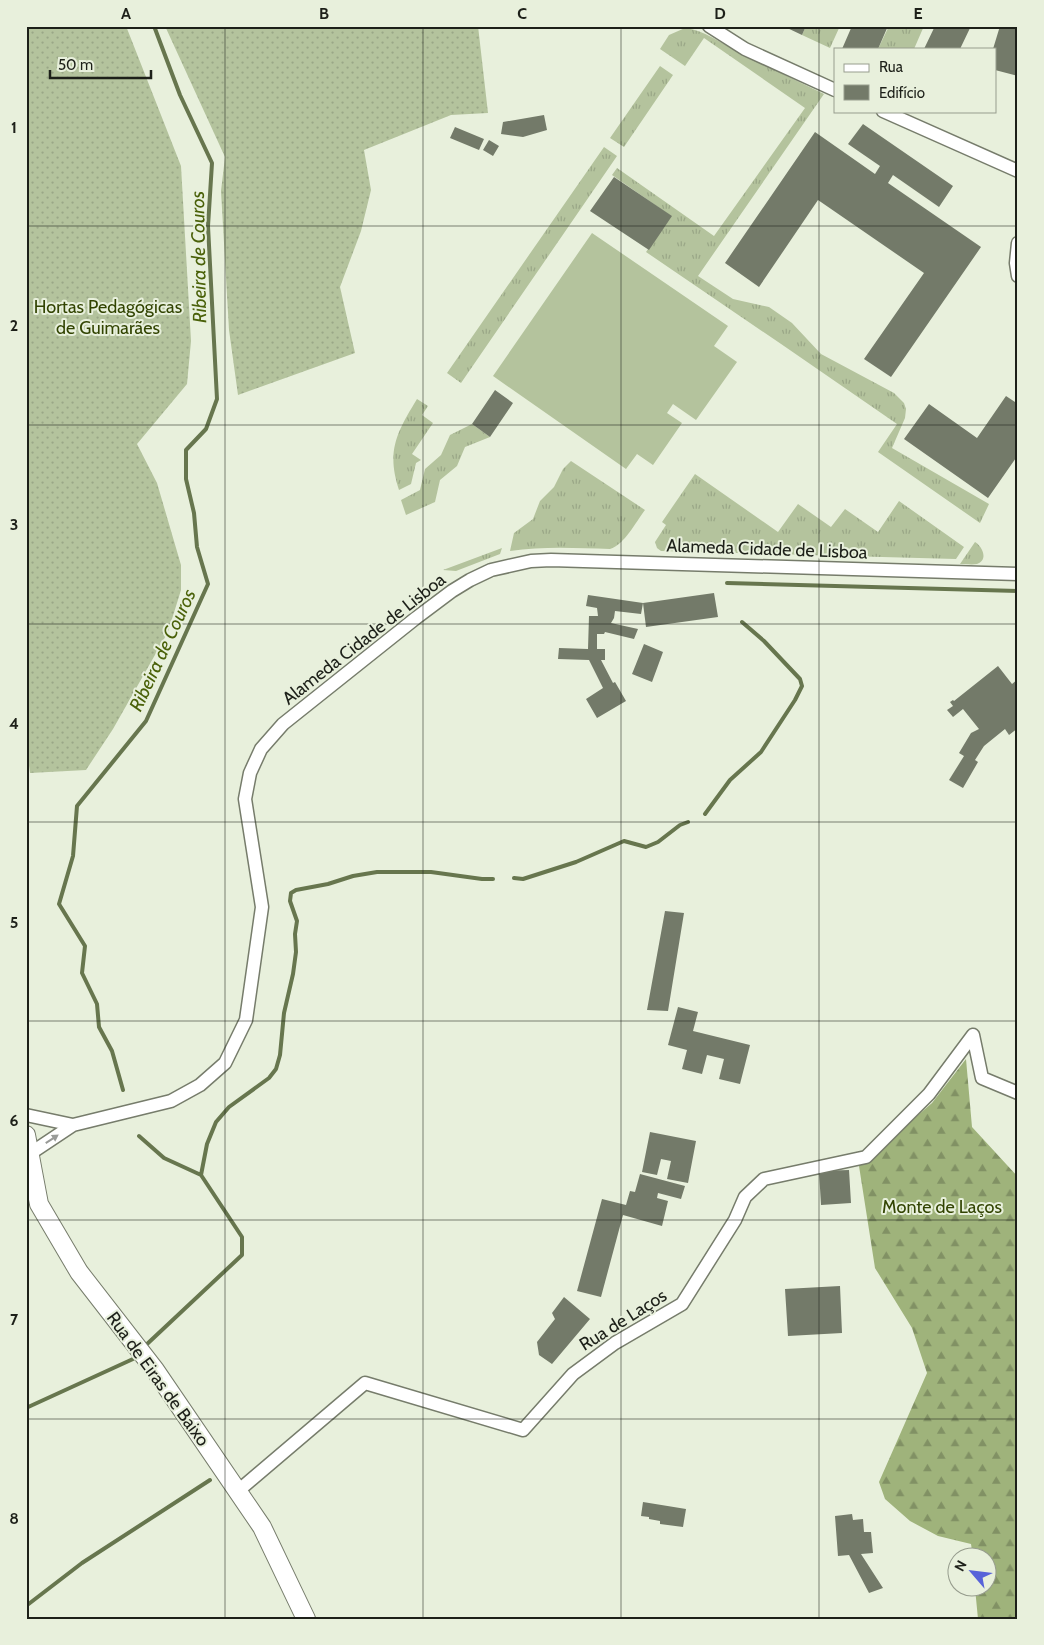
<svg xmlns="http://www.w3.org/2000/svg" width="1044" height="1645" viewBox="0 0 1044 1645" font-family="Cabin,sans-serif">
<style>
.grass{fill:url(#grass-tufts)}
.forest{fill:url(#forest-firs)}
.garden{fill:url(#garden-dots)}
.pitch{fill:#b4c39d}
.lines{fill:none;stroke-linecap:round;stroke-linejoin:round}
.stream{stroke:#67764e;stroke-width:4}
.building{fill:#737a69}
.street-casing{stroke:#767c6b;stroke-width:15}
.secondary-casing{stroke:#767c6b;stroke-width:20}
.street{stroke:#fff;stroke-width:12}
.secondary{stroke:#fff;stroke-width:18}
.oneway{fill:#999b98}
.grid{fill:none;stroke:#1d2019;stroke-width:1;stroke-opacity:0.55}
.labels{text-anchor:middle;stroke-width:4;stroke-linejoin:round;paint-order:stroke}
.park-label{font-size:18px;fill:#324402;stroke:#e8f0dc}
.street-label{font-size:18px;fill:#1d2019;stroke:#e8f0dc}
.water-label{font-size:19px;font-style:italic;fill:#4a6109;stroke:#e8f0dc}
.neatline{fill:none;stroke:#1d2019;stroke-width:2}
.grid-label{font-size:16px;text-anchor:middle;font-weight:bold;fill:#1d2019}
</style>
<defs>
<pattern id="grass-tufts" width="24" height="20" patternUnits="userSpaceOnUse" patternTransform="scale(1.25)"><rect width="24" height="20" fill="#b4c39d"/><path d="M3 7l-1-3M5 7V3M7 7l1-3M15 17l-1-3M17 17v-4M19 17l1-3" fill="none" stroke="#9aa787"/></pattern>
<pattern id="forest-firs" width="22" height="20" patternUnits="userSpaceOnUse" patternTransform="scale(1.25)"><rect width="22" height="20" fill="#9fb37b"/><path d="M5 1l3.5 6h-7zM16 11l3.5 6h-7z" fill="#819164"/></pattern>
<pattern id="garden-dots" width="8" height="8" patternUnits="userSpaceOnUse" patternTransform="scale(1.25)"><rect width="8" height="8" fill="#b4c39d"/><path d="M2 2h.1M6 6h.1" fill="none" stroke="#9aa787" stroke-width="1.8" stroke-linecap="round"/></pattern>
</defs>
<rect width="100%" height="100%" fill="#e8f0dc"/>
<path class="grass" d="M806,26h34l-10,22 -28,-13z
M889,26h35l-10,23h-36z
M685,28c19,2 35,15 52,23 29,15 58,29 87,43l-126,182 35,23 36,8 23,16 29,31 73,39 10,10 2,6 -1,9 -13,30 97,56 -9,19 -102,-71 19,-28 -113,-78 -138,-94 25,-36 -59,-41 5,-7 97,68 91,-128 -101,-70 -19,28 -25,-17 9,-14z
M660,66l13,9 -49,72 -14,-9z
M604,147l13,9 -156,227 -14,-10z
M417,399l11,7 -6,9 11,8 -21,31 9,6 -5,3 -5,21 -12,6c-13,-39 -2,-58 18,-91z
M472,424l18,13 -25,10 -8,19 -17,14 -5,22 -29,13 -5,-15 19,-10 5,-21 16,-14 9,-20z
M571,461l74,49c-10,13 -20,34 -35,39 -33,-1 -67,-3 -100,2l4,-18 19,-14 7,-18 14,-14 9,-18z
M695,474l83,58 20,-28 33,23 14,-18 33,23 21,-31 65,46 -8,12 -295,-8 -4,-3 -2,-6 11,-17 -4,-3z
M975,542c7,4 14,18 2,22 -5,1 -12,0 -17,0z
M502,548l-2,6 -44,17 -13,-1z"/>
<path class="forest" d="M966,1059l6,68 46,50v442h-40l-3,-31h11v-30l-13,-1 -2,-13 -33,-8 -28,-15 -25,-22 -6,-17 48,-109 -15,-45 -37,-60 -16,-102 73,-63z"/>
<path class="garden" d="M26,26h100l55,140 10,175 -4,43 -50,60 20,39 24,82v25l-13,42 -55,97 -27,41 -56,3 -4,-30z
M165,26h313l10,87 -37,2 -87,35 7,40 -10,41 -21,56 15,66 -117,42 -9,-65 -8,-139 4,-34z"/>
<path class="pitch" d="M592,233l136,93 -14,20 23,16 -41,58 -23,-16 -6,9 15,10 -29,42 -16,-11 -11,15 -133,-93z"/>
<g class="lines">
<path class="stream" d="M727,583l291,8
M705,814l25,-34 31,-28 34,-52 7,-14 -2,-7 -36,-38 -22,-19
M514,878l9,1 53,-17 48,-21 22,6 12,-5 22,-17 8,-3
M123,1090l-11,-39 -13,-24 -2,-23 -15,-31 3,-27 -26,-42 14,-48 4,-50 69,-85 62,-137 -11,-37 -3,-34 -8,-34v-29l20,-21 11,-30 -9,-173 4,-63 -32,-68 -26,-69
M139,1136l25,22 37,17 41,62v18l-96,90
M201,1175l6,-31 9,-22 13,-15 40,-29 7,-9 4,-14 4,-42 9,-39 3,-22 -1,-18 2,-13 -7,-20 1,-8 5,-3 32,-6 25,-8 24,-4h54l51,7h11
M26,1408l107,-49
M26,1606l56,-43 128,-83"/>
</g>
<path class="building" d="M783,26h23l-4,9z
M852,26h36l-10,23h-36z
M935,26h36l-11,23h-36z
M1000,26h18v50l-23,-6v-21h-2z
M544,115l3,15 -24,7 -22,-3 2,-12z
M863,124l90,62 -14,21 -46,-32 -5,8 93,64 -90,130 -27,-18 60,-86 -106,-73 -59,87 -34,-24 90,-131 60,42 5,-8 -32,-22z
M455,127l29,12 -5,11 -29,-12z
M489,140l10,6 -6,10 -10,-6z
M614,177l58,39 -23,34 -59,-39z
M495,390l18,13 -23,34 -18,-13z
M1006,396l12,8v51l-30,43 -84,-59 25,-35 48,34z
M714,593l4,24 -72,10 -3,-24 -2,11 -26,-3 -1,7 -3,5 27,6 -4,10 -29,-7 -1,2h-7v15h8v11h-4l12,23 2,-1 11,19 -29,17 -11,-19 17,-11 -14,-28 -31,-1 1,-11 29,1 1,-33h9l-1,-8 -11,-2 2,-11 55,8z
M644,644l19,8 -11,30 -20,-8z
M998,666l14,18 6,-5v49l-9,7 -4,-6 -21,17 -9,14 3,2 -15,26 -14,-8 15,-24 -5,-3 12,-20 8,-4 -16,-20 -10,8 -6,-7 6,-4 -3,-4 3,-2 1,1z
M665,911l19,2 -16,98 -21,-1z
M678,1007l20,5 -5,19 57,14 -10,39 -21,-5 5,-20 -17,-4 -5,19 -20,-5 5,-19 -19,-5z
M650,1132l46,9 -8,42 -21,-4 4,-18 -10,-2 -4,16 -15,-3z
M849,1170l2,33 -30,2 -2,-34z
M640,1174l45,12 -4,13 -23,-6 -1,5 11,3 -6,25 -39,-11 -22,82 -24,-6 25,-92 24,6 4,-14 5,1z
M840,1286l2,47 -54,3 -3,-47z
M564,1297l26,22 -38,45 -13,-9 -2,-13 18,-23 -3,-6z
M643,1502l43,7 -3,18 -23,-3v-3l-11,-2v-2l-8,-1z
M852,1514l1,6 10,-1 1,13h7l2,21 -12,1 22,34 -14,5 -20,-38 -11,1 -3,-40z"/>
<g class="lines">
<g class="street-casing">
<path id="street" d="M709,26l36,23 90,41
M883,111l135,60
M1018,243l-2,20 2,13
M973,1035l9,43 36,15
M26,1115l47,10
M31,1153l42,-28 98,-24 29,-16 25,-22 21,-43 16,-113 -17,-108 5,-26 11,-24 22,-25 133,-106 36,-27 18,-11 21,-10 40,-9 20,-1 467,14
M238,1491l127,-108 158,47 50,-56 42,-31 67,-39 53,-84 10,-23 19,-18 102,-22 63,-63 44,-59"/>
</g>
<g class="secondary-casing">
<path id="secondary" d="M26,1135l13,69 40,68 76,98 107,157 44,92"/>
</g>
<use href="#street" class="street"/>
<use href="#secondary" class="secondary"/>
</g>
<defs><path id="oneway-solid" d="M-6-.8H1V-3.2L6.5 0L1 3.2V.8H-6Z" transform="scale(1.25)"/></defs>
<use class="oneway" href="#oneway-solid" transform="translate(52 1139) rotate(-33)"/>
<path class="grid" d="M225,26v1593M423,26v1593M621,26v1593M819,26v1593M26,226h992M26,425h992M26,624h992M26,822h992M26,1021h992M26,1220h992M26,1419h992"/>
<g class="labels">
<g class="park-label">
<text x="108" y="313">Hortas Pedagógicas<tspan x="108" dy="21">de Guimarães</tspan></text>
<text x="942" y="1213">Monte de Laços</text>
</g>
<g class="street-label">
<text transform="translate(767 549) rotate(2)" y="6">Alameda Cidade de Lisboa</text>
<text transform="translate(364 639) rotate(-38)" y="6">Alameda Cidade de Lisboa</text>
<text transform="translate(623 1320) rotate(-32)" y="6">Rua de Laços</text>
<text transform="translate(158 1379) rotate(54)" y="6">Rua de Eiras de Baixo</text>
</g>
<g class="water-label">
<text transform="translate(198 257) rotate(-91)" y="7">Ribeira de Couros</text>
<text transform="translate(162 650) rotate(-65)" y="7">Ribeira de Couros</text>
</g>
</g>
<rect width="1044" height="1645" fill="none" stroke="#e8f0dc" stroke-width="55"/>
<rect x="834" y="48" width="162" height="65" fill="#e8f0dc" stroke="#979d8e"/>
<rect x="844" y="64" width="25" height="8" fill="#ffffff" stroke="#979d8e"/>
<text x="879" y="72" font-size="15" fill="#1d2019">Rua</text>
<rect x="844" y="85" width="25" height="15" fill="#737a69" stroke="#979d8e"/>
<text x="879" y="98" font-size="15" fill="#1d2019">Edifício</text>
<g transform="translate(972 1572) rotate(298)"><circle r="24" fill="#e8f0dc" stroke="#979d8e"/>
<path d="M0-4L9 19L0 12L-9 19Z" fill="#5763d9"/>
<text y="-8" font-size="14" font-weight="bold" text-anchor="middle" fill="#1d2019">N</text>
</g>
<path d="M50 70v8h101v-8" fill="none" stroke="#1d2019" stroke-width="2.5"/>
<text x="58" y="70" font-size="15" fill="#1d2019" stroke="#e8f0dc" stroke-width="4" paint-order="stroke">50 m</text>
<rect x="28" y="28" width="988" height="1590" class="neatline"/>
<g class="grid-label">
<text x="126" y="19">A</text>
<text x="324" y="19">B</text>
<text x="522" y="19">C</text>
<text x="720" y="19">D</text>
<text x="918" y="19">E</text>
<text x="14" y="133">1</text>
<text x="14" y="331">2</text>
<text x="14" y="530">3</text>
<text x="14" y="729">4</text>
<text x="14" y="928">5</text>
<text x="14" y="1126">6</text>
<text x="14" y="1325">7</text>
<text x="14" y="1524">8</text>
</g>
</svg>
